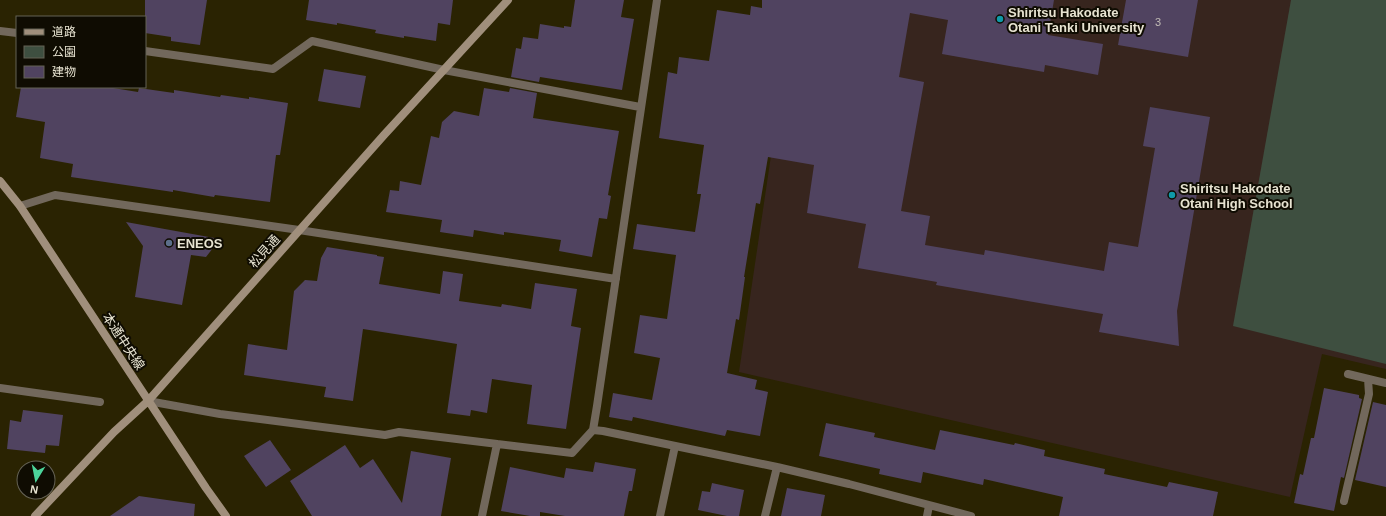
<svg xmlns="http://www.w3.org/2000/svg" width="1386" height="516" viewBox="0 0 1386 516" font-family="Helvetica,'Noto Sans JP',sans-serif">
<style>
.education{fill:#37251e}
.green{fill:#3e4f40}
.building{fill:#504360}
.lines{fill:none;stroke-linecap:round;stroke-linejoin:round}
.street{stroke:#72685c;stroke-width:8}
.secondary{stroke:#a08f7c;stroke-width:8}
.culture-dot{fill:#0f9aa8;stroke:#0f0c02;stroke-width:1.5}
.service-dot{fill:#5c6f8a;stroke:#0f0c02;stroke-width:1.5}
.labels{text-anchor:middle;stroke-width:4;stroke-linejoin:round;paint-order:stroke}
.number-label{font-size:11px;fill:#c1bbb5}
.poi-label{font-size:13px;font-weight:bold;fill:#e7e3d1;stroke:#0f0c02;text-anchor:start}
.street-label{font-size:13px;fill:#e7e3d1;stroke:#0f0c02}
</style>
<rect width="100%" height="100%" fill="#2a2302"/>
<path class="education" d="M794,0h592v369l-64,-15 -32,143 -551,-125z"/>
<path class="green" d="M1291,0h95v364l-153,-38z"/>
<path class="building" d="M145,0h62l-7,45 -29,-4v-4l-26,-4z
M309,0h144l-3,25 -12,-2 -2,18 -32,-5v2l-29,-5 1,-3 -39,-7v2l-31,-5z
M575,0h49l-3,17 13,2 -12,71 -82,-13 -1,5 -28,-5 5,-29 5,1 2,-12 15,2 2,-15 24,4v-2l7,1z
M762,0h292l-6,35 55,9 -5,31 -53,-10 -1,7 -102,-18 6,-34 -38,-7 -11,64 25,5 -23,129 29,5 -5,29 59,10 1,-5 119,21 5,-29 29,5 17,-99 -12,-2 7,-39 60,10 -33,194 2,35 -80,-14 4,-18 -167,-29 1,-3 -79,-14 8,-44 -59,-11 7,-48 -46,-8 -8,47 -4,-1 -12,74h1l-6,43 -3,-1 -9,54 30,7 -2,9 13,3 -8,44 -33,-6 -2,6 -92,-19 -1,4 -23,-4 4,-24 39,7 8,-42 -26,-5 6,-38 27,4 9,-64 -43,-6 4,-25 58,8 6,-38h-4l7,-49 -45,-7 9,-66 9,2 2,-17 30,4 8,-51 33,5 1,-9 11,2z
M1126,0h72l-10,57 -70,-12z
M324,69l42,7 -6,32 -42,-7z
M21,87h86l31,5 1,-4 35,5v-3l46,7 1,-2 28,4v-2l39,6 -8,52h-4l-6,47 -55,-7 -1,2 -41,-7v2l-102,-15 2,-13 -33,-6 5,-36 -29,-5z
M484,88l25,4 1,-4 27,5 -4,25 86,13 -11,64 3,1 -4,23 -8,-1 -7,39 -33,-6 2,-11 -57,-8v3l-30,-5 -1,7 -33,-5 2,-12 -56,-8 4,-22 9,1 1,-10 21,4 10,-49 8,2 3,-16 12,-11 25,5z
M126,222l94,17 -14,18 -15,-2 -9,50 -47,-8 8,-51z
M327,247l50,8v1l7,1 -5,27 61,10 3,-23 20,3 -4,27 42,6 1,-3 29,5 4,-26 42,6 -6,37 10,2 -15,101 -39,-5 5,-39 -40,-6 -5,34 -16,-3 -1,6 -23,-3 10,-69 -24,-4 -70,-11 -10,72 -29,-4 2,-10 -82,-12 4,-31 39,6 7,-59 11,-11 12,1 4,-23z
M1324,388l35,7v3l3,1 -18,79 -3,-1 -7,34 -40,-8 6,-29 3,1 8,-37h3z
M1373,402l13,3v82l-31,-7z
M23,410l40,5 -4,31 -13,-1 -1,8 -38,-4 3,-29 11,2z
M826,423l49,10 -1,4 61,13 5,-20 74,15 1,-2 30,7 -1,6 61,13 -1,5 63,13 2,-5 49,10 -5,24h-154l4,-19 -79,-18 -1,6 -60,-13 -2,11 -42,-9 1,-5 -61,-13z
M270,440l21,30 -25,17 -22,-31z
M345,445l15,23 13,-9 29,44 9,-52 40,7 -10,58h-129l-22,-35z
M595,462l41,7 -4,22h-3l-5,25h-59l-25,-4v4h-10l-29,-5 9,-44 54,11 2,-10 27,4z
M712,483l32,7 -5,26h-12l-29,-6 4,-19 8,1z
M787,488l38,7 -4,21h-40z
M139,496l56,8 -1,12h-84z"/>
<g class="lines">
<path class="street" d="M0,31l17,2
M145,51l128,18 39,-28 132,29 196,37
M20,206l35,-11 244,35 317,49
M1348,374l38,9
M0,388l100,14
M148,401l72,13 165,21 14,-3 173,21 21,-23 4,-24 60,-406
M593,430l10,1 174,36 72,17 122,32
M1344,501l25,-107 -1,-15
M482,516l15,-72
M660,516l15,-70
M765,516l12,-49
M927,516l2,-10"/>
<path class="secondary" d="M0,181l20,25 186,282 20,28
M35,516l79,-84 34,-31 236,-266 124,-135"/>
</g>
<g class="culture-dot">
<circle cx="1000" cy="19" r="4"/>
<circle cx="1172" cy="195" r="4"/>
</g>
<circle class="service-dot" cx="169" cy="243" r="4"/>
<g class="labels">
<g class="number-label">
<text x="1158" y="26">3</text>
</g>
<g class="poi-label">
<text x="1008" y="17">Shiritsu Hakodate<tspan x="1008" dy="15">Otani Tanki University</tspan></text>
<text x="1180" y="193">Shiritsu Hakodate<tspan x="1180" dy="15">Otani High School</tspan></text>
<text x="177" y="248">ENEOS</text>
</g>
<g class="street-label">
<text transform="translate(264 251) rotate(-48)" y="5">松見通</text>
<text transform="translate(124 341) rotate(57)" y="5">本通中央線</text>
</g>
</g>
<rect x="16" y="16" width="130" height="72" fill="#0f0c02" stroke="#656255"/>
<rect x="24" y="29" width="20" height="6" fill="#a08f7c" stroke="#656255"/>
<text x="52" y="36" font-size="12" fill="#e7e3d1">道路</text>
<rect x="24" y="46" width="20" height="12" fill="#3e4f40" stroke="#656255"/>
<text x="52" y="56" font-size="12" fill="#e7e3d1">公園</text>
<rect x="24" y="66" width="20" height="12" fill="#504360" stroke="#656255"/>
<text x="52" y="76" font-size="12" fill="#e7e3d1">建物</text>
<g transform="translate(36 480) rotate(190)"><circle r="19" fill="#0f0c02" stroke="#656255"/>
<path d="M0-3L7 15L0 10L-7 15Z" fill="#4cd49b"/>
<text y="-6" font-size="11" font-weight="bold" text-anchor="middle" fill="#e7e3d1">N</text>
</g>
</svg>
